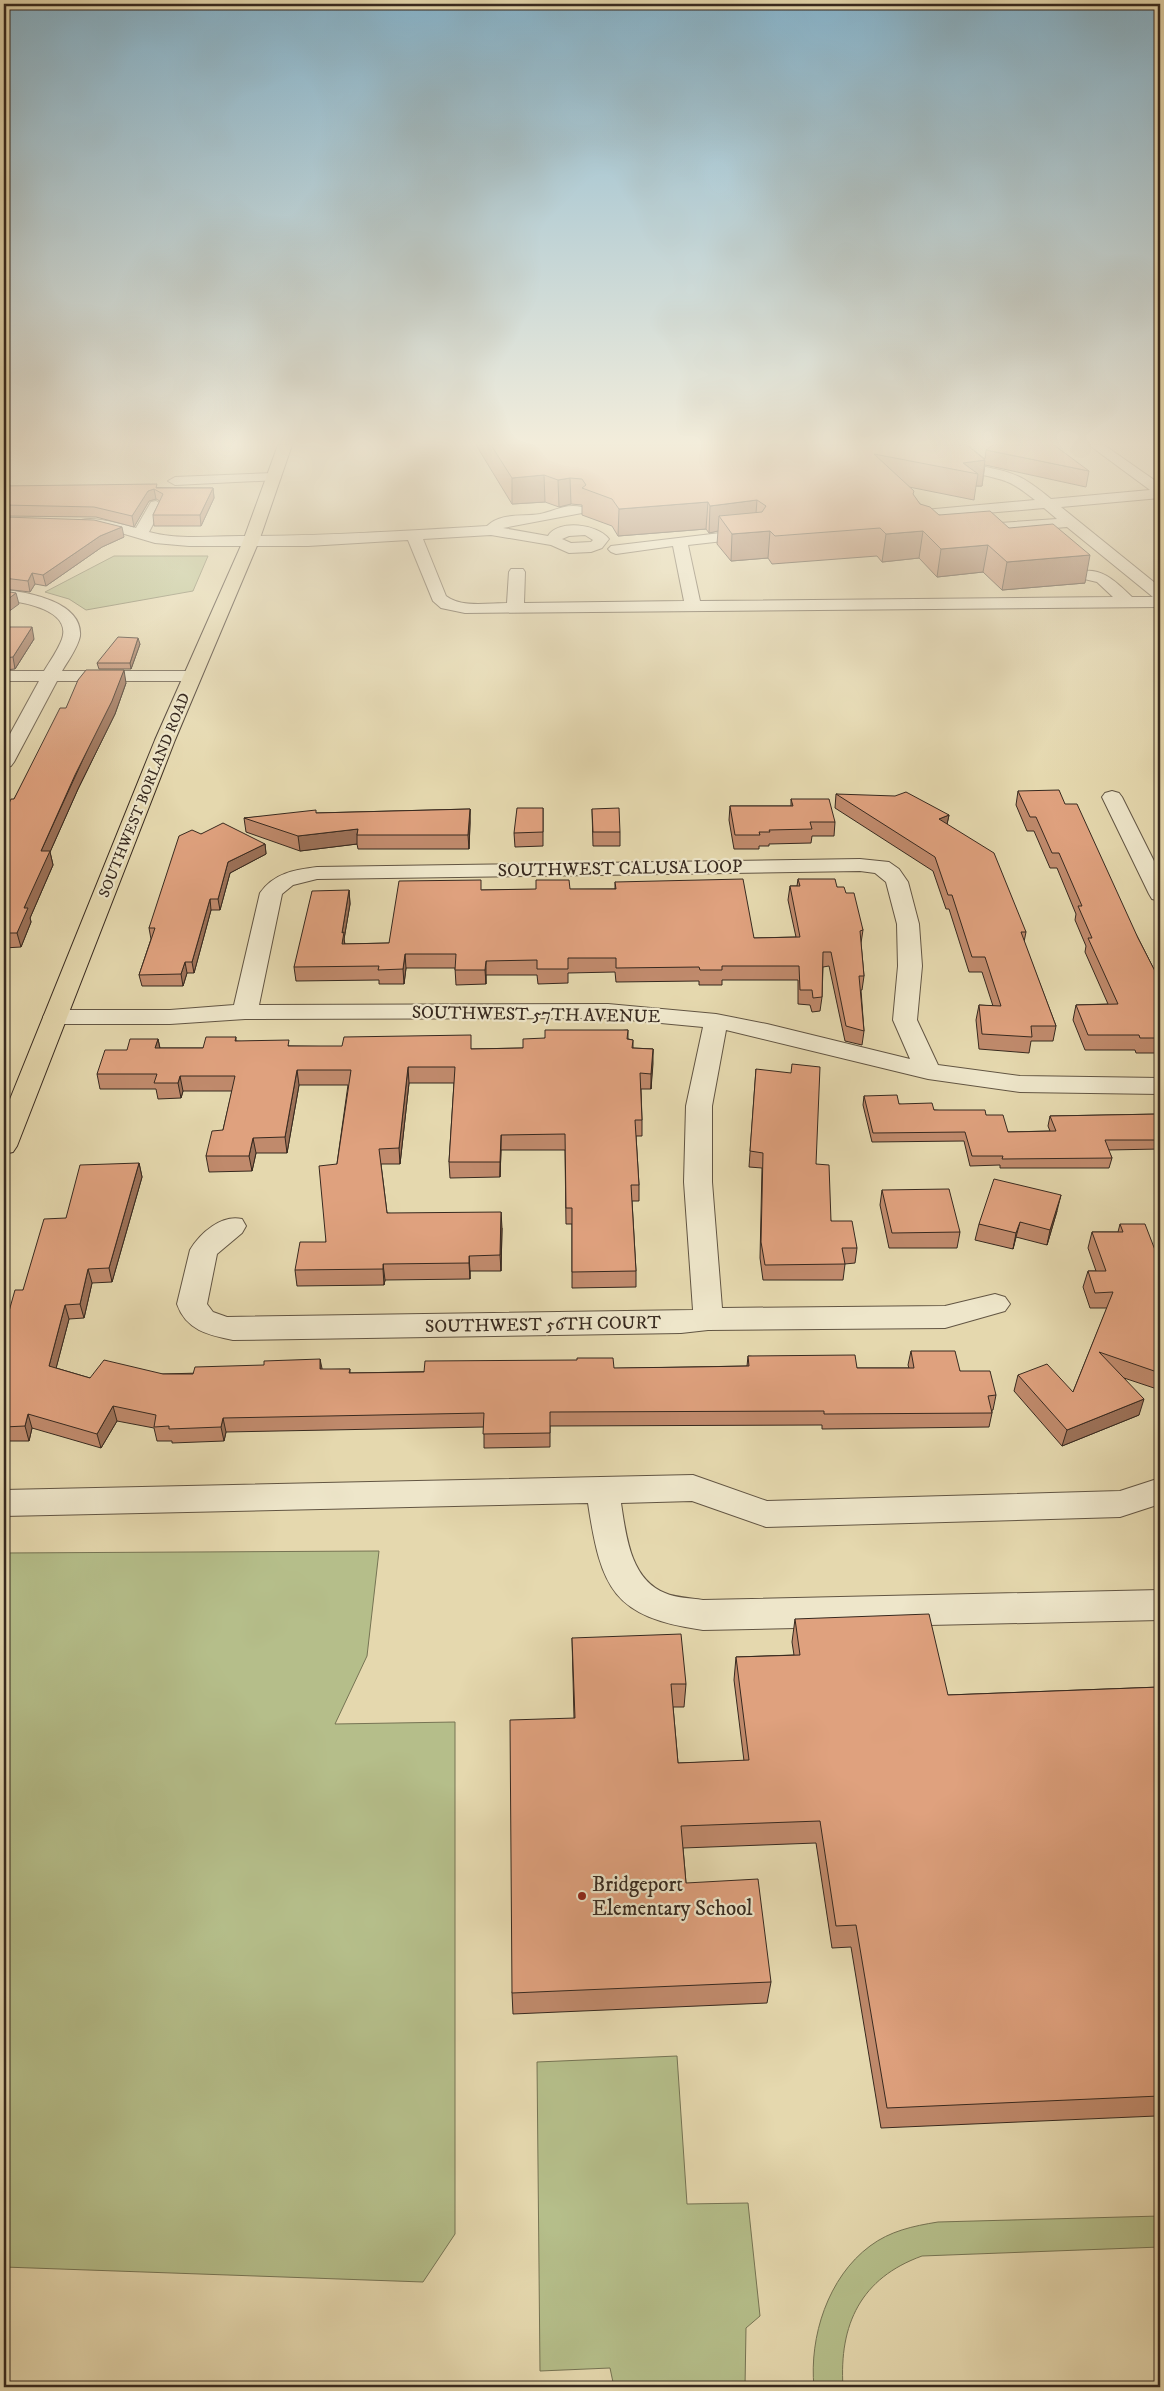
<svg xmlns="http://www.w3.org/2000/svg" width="1164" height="2391" viewBox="0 0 1164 2391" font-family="'IM FELL DW Pica',serif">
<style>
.green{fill:#b5be8a;stroke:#767454}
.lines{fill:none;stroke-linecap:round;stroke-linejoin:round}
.minor-casing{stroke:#625543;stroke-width:2}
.major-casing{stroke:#37291f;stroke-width:2}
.minor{fill:#eee6ca;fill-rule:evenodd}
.major{fill:#e5d8ae;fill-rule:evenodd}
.wall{fill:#c08a6c;stroke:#37291f}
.shaded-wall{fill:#9c7158;stroke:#37291f}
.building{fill:#dfa17e;stroke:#37291f}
.poi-dot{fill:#8f2418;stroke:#eee6ca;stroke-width:2}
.labels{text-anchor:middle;stroke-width:4.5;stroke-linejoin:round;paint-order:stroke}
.far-street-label{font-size:15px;fill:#37291f;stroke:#eee6ca}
.street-label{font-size:18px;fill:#37291f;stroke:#eee6ca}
.near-poi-label{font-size:21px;fill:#37291f;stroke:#eee6ca;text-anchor:start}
</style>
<rect width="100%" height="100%" fill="#e5d8ae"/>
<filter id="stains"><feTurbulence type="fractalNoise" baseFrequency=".004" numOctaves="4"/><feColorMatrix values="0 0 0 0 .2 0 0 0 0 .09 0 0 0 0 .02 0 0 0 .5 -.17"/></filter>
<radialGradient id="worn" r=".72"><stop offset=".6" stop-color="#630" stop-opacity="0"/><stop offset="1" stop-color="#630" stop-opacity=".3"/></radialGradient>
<path class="green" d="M114,556h94l-15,35 -107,19 -17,-11 -24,-7z
M379,1551l-12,105 -32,68 120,-2v512l-32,48 -419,-15v-714z
M677,2056l10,148 61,-1 12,113 -14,12 -1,59h-131l-4,-19 -70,3 -3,-309z
M1160,2216v31l-238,9c-61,22 -83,68 -79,131h-29c-5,-50 14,-110 56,-141 20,-15 43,-20 68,-24z"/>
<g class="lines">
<g class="minor-casing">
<path id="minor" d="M1089,445h15l56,39v14l-99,9 99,80v20l-695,6 -24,-5 -8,-7 -25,-61 -100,6h-119l-34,-3 -44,-13 -31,-4 -3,-3c8,-10 47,2 59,5l15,-26 5,-1 7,4 -14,27c29,8 61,4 91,4 83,0 165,-5 247,-10 14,-14 36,-9 53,-12 15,-3 26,-11 42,-7l2,3 -2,3 -79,15 45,8c10,-17 50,-12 61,3l-7,9 -11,4 -22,1 -18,-8 -60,-10 -68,4 23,57c16,12 42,7 61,7l2,-31 2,-3h12l2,3 -1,31 160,-2 -11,-55 -57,8 -5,-2 -3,-3 3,-3 143,-17 5,2 3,3 -3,3 -71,8 12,56 413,-4 -16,-15 -17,-4 -2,-3 2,-3c22,-6 38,12 52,25h21l-86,-70 -96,8 -8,-5 8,-5 86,-6 -13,-11 -116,10 -3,3 12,8 -8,5 -16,-8 -3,-3c1,-7 8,-12 14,-13l111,-10c-26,-21 -29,-19 -60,-27l-2,-3 7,-4c35,6 44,11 71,33l99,-9zM585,535l8,5 -2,2 -20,1 -9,-4 7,-3z
M274,473l7,4 -2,3 -104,5 -7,-4 7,-4z
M4,590c24,2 79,12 76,46 -2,11 -12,25 -18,35h130l6,1 3,4 -3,4 -6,1h-135l-43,81 -3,4 -7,2v-23l35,-64h-35v-10h40c6,-10 14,-21 18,-32 10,-29 -39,-37 -58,-39z
M1112,791l7,2 3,4 38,76v28l-8,-2 -3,-5 -47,-97 3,-4z
M860,859l29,3 10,7 9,13 11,42 3,42 -5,54 21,45 82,11 140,2v16l-140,-2 -92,-13 -202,-49 -14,76v76l10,126 223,-2 50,-12 10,3 5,7 -5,7 -60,17 -237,2 -27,3 -448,7c-25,-5 -47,-10 -56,-36l13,-54c10,-17 32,-36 52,-31l4,7 -4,7 -25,21 -10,50 6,8 14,5 466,-7 -9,-128 2,-76 17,-79 -95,-9 -363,1 -75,5h-115l-9,-2 -3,-5 3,-5 9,-2h115l64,-5 26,-112c14,-20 34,-23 57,-26zM860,871l15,2 11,9 11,42 1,42 -5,54 17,39 -143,-35 -51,-10 -108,-10 -349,1 23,-111 11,-9 24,-6z
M693,1475l74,26 353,-10 40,-13v26l-40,13 -354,10 -74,-26 -71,2c5,32 9,76 44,90 11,5 26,5 38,7l457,-10v30l-457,10c-90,-13 -102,-41 -115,-127l-584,13v-26z"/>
</g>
<g class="major-casing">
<path id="major" d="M278,445h14l-33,96 -84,199 -158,406 -4,6 -9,2v-40l151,-374 88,-199z"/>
</g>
<use href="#minor" class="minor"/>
<use href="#major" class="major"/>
</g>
<path class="wall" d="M476,445h491l18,14 1,-9 103,21 -3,16 -101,-22 -3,21h-6l-2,14 -65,-13 4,8 7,9 19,11 70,13 76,55 -83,7 -19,-18 -46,5 -18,-19 -37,4 -5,-6 -105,8 -4,-6 -37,3 -14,-17 1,-13 -9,2 -3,-4 -88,7 -6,-10 -30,-11v-10l-11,-1 -12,3 -14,-5 -33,2z
M4,486l209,2 1,10 -13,28h-47l-1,-11 7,-14 -4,-2 -7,2 -15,26 -38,-10 -92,-1z
M4,517l120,20 -22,10 -56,39 -11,-2 -5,8 -26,-3z
M4,617h1l2,10 27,12 -19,30 -11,1z
M140,644l-9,25h-32l-2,-6z
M126,683l-11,31 -37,75 -28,63 3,13 -23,53 1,4 -10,25 -17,1v-134l10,-15 52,-91z
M1018,791l47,13 73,134 22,43v72h-24l-1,-3h-50l-12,-30 3,-15 32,-1 -23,-52 1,-6 -11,-26 1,-6 -19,-46h-7l-16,-37h-7l-11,-26z
M836,794l113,21 -2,9 79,108 -2,10 32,84 -3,15h-22l-2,12 -50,-4 -3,-29 3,-15 14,1 -11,-34h-13l-20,-63h-3l-13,-38 -98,-63z
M1160,798v16l-2,-5z
M791,799l44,23 -1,14h-22l-1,7 -42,1v2h-10v3h-25l-5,-29 1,-14h61z
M543,808v38l-28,1 -1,-14z
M470,809v14l-1,26h-111l-1,-5 -57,7 -54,-19 -2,-14 72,-5z
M592,809l28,23v14h-27z
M201,834l64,10 1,10 -36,19 -10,37h-9l-17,63h-7l-4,13h-41l-3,-11 12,-36 -2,-11z
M798,879l39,8 9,6 17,37 -2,13 3,33 -2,14h-1l3,41 -2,14 -17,-4 -16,-75 -6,1 -1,30 -2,14 -8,1 -2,-7 -12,-1v-24h-76v5h-23v-4l-83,1 -1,-10 -47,1v10l-30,1 -1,-9h-51v9l-30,1 -1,-17h-49l-2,16h-25v-4l-83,1 -2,-14 55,-77 1,14 -6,35 1,5 44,-1 93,-53 133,-1v-7l139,56 42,-1 -8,-37 2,-14h7z
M628,1030v9l5,1v8l20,1 -2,40h-10l1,31v16h-6l3,49v16h-7l4,70v16l-64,1v-64h-6l-1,-74h-64l-1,27 -50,1 -1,-16 5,-79h-45l-9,81h-19l6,49 115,15 -1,43h-31v8l-85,1 -1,5 -87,1 -2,-16 31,-28 22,-157h-49l-12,68h-31l-4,18 -43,1 -3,-16 17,-26 9,-39h-49l-2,7 -23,1 -2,-10h-56l-3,-15 61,-35 2,9h43l33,-11v4l54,5 182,3 51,-1 22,-10z
M756,1069l60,95 15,57 26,27 -2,15 -10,1 -2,16h-80l-3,-22 2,-90 -13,-1z
M864,1096l35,8 35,6 52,5 22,17 42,-1 -2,-5 2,-10 110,-2v36v-1l-52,1 4,8 -3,10h-109v-3l-30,1 -6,-25 -92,1 -9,-37z
M139,1163l3,14 -30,105 -20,1 -8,35 -15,1 -13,49 34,10 73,-4 187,-5v4l397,-7 1,-10 109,12h52l-1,-3 3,-14 49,20 36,24 -3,15h-1v3l-3,14 -167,2v-4l-272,1v21l-66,1v-21l-258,5 -2,9 -52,2v-2h-15l-3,-13 -37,-7 -16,27 -69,-20 -3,13h-25v-112l19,-39 43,-72z
M882,1190l78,42 -3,16h-68l-9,-43z
M1057,1211l-10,34 -31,-8 -3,12 -38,-9 4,-16z
M1120,1224l40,39v127l-36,-12 15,37 -77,31 -48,-55 4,-16 55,17 34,-84h-17l-7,-21 5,-16h8l-8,-23 4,-16h26z
M795,1619l153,76 212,-8v437h-2l-2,-8 -275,12 -30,-181 -19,1 -16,-105 -133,5 3,35 85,99 -4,21 -254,11 -1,-21 62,-275 -2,-80 114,46 -2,23h-11l5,56 66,-2 -10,-81 2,-23 58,-2 -2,-13z"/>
<path class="shaded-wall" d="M985,460l-3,26h-6l2,-12 -15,-11z
M544,475l1,27 -33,2v-26z
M570,478l1,26 -12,3 -1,-27z
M213,488l1,10 -13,28 -1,-11z
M154,489l2,10 -7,2 -15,26 -2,-11 16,-25z
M757,500l-2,27 -36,-11 -1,15 -9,2 1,-27z
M708,502l-2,27 -88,7 1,-27z
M122,527l2,10 -22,10 -56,39 -3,-11 57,-39z
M770,531l-2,27 -37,3 1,-27z
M923,531l-4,27 -37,4 4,-28z
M988,545l-5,27 -46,5 4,-28z
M1090,555l-5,28 -83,7 5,-28z
M32,573l3,11 -5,8 -2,-11z
M16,593l3,11 -15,11v-13z
M5,617l3,11 -4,6v-15z
M32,627l2,12 -19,30 -2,-12z
M138,638l2,6 -9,25 -1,-6z
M124,670l2,13 -11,31 -37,75 -28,63 3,13 -23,53 1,4 -10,25 -4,-14 24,-82z
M4,671l2,12 -2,4z
M470,809v14l-1,26 -1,-14z
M949,815l-3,14 -7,-10z
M358,829l-1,6v9l-57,7 -2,-15z
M265,844l1,10 -36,19 -10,37 -2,-11 10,-37z
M349,890l1,14 -6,35 1,8 -3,-3v-11z
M210,899l1,11 -17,63 -2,-11z
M405,954l1,14 -2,16 -1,-15z
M486,961v23l-1,-14z
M185,962l2,11 -4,13 -2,-12z
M158,1039l3,15 -6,-6z
M653,1049v15l-2,25v-15z
M408,1067l1,16 -9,81 -1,-16z
M297,1070l2,15 -12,68 -2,-16z
M180,1076l3,15 -2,7 -3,-15z
M501,1135v15l-1,27v-15z
M253,1138l3,15 -4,18 -3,-15z
M139,1163l3,14 -30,105 -3,-14z
M1061,1195l-4,16 -10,34 3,-15z
M501,1212l1,16 -1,43 -1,-16z
M1020,1222l-4,15 -3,12 3,-16z
M469,1256l1,15v8l-1,-16z
M383,1264l2,16 -1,5 -1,-16z
M88,1269l4,14 -8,35 -4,-14z
M65,1305l4,14 -16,61 -4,-14z
M320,1359l3,14 -3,-4z
M1144,1399l-5,16 -77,31 5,-16z
M113,1406l4,15 -16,27 -4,-14z
M28,1414l4,14 -3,13 -4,-15z
M223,1418l3,14 -2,9 -3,-14z"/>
<path class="building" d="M491,445h476l18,15 -22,3 15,11 -104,-20 40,37 -1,3 7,10 10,3 9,8 51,-4 19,17 44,-4 37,31 -83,7 -19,-17 -47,4 -18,-18 -37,3 -6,-6 -105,8 -5,-5 -38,3 -13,-18 43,-4 4,-6 -9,-6 -47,6 -2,-4 -89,7 -7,-10 -30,-11 4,-3 -4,-6 -12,-1 -12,2 -14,-5 -32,3z
M993,445h61l35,26 -103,-21z
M157,484l-1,4h57l-13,27h-47l10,-21 -9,-5 -6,2 -16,25 -38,-9 -90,-2v-19z
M4,517l90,3 28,7 -22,9 -57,39 -11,-2 -4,8 -24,-3z
M4,591l12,2 -12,9z
M4,627h28l-19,30 -9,1z
M118,637l20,1 -8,25h-33z
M86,670h38l-12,31 -37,74 -34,76h9l-26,57h4l-11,25h-13v-119l7,-15h3l46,-91h6l12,-28z
M1059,790l6,14h12l61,134 22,43v57h-20l-1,-3h-51l-12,-30 42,-1 -30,-66h4l-14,-32h4l-23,-53h-7l-16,-36h-6l-12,-26z
M906,792l43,23 -10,4 55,34 32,79h-5l35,94h-25l1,11 -50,-3 -3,-29 22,1 -16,-49h-13l-20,-62h-4l-13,-38 -99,-63 59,2z
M791,799h38l6,23h-25l2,7 -43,1 1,2h-11l1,3h-25l-5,-29h63z
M517,808h26v24l-29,1z
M619,808l1,24h-27l-1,-23z
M470,809l-2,26h-111l1,-6 -60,7 -54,-18 72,-8v3z
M223,823l42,21 -37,18 -10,37h-8l-18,63h-7l-4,12 -42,1 16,-47h-6l30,-92 13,-6 9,4z
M743,879l11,59 46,-1 -10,-51h10l-2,-7h37l2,8h7l2,6h8l9,37 -3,1 4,45h-5l5,55 -18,-5 -15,-74h-8l-1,45 -9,1 -1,-8h-12l-1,-24h-77v4h-22l-1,-3 -83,1v-10h-48v11h-31v-9l-51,1 -1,9h-30l1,-16h-51l-2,15 -25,1 1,-4 -85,1 18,-76 37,-1 -7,43 2,-1 -2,12 47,-1 10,-62 82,-1v10l55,-1v-9h33l1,9h46l-1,-7z
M545,1030h83l-1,9 6,1 -1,8 21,1 -2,25 -11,-1 2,47h-7l4,65h-8l5,86 -64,1v-64h-6l-1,-74 -64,1 -1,27h-51l6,-95h-47l-9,81 -20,1 8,64 114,-1 -1,43 -31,1v7l-86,1v5l-88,1 5,-28h26l-7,-76 18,-2 14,-94h-54l-12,67 -32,1 -4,18h-43l6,-25 11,-1 12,-54h-55l-2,7h-24l3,-9h-60l8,-24h22l3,-11h28l-3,9h48l3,-11h30l-1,4 54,-1 -1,6h54l2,-9 127,-2v14l52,-1v-9l22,-1z
M792,1064l28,3 -4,97 13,1 2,56h21l5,27h-15l3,16 -80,1 -4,-23 2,-89 -13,-2 6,-82 35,4z
M897,1095l2,9 33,-1 2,7h51l1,5h17l5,17 48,-1 -6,-15 110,-2v26h-55l7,18 -110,1 1,-3h-31l-7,-24 -92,1 -9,-37z
M139,1163l-30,105 -21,1 -8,35 -15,1 -16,61 41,12 14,-18 59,14h30l2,-7 69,-2v-4l56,-2v10h30l-1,4 75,-1 1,-11 152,-1v-2h36l1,10 79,-1 56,-1 -1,-10 107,-1 2,13h57l-3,-17h44l5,20h30l6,24 -8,1 4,17 -168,1v-3l-274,1v21l-67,1 1,-21 -261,5 -2,9 -52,2v-3l-15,1 2,-12 -43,-9 -16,28 -69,-20 -3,12 -21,1v-98l11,-39h8l21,-71 22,-1 14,-53z
M994,1179l67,16 -11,35 -30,-8 -4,11 -37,-9z
M949,1189l11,43 -68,1 -10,-43z
M1120,1224h25l15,39v110l-61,-21 45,47 -77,31 -49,-55 29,-11 26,28 40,-100 -18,1 -7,-22h18l-14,-39h31z
M929,1614l19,81 212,-8v409l-273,12 -31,-183 -20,1 -16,-105 -139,5 5,57 72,-4 13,103 -259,11 -2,-273 65,-2 -3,-80 109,-4 5,50h-15l7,79 71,-3 -13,-103 64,-2 -5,-36z"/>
<linearGradient id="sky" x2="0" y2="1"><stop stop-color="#87b6cf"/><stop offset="0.57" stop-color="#f3eddb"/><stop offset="1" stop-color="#f3eddb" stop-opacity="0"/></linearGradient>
<rect width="1164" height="779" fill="url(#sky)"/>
<circle class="poi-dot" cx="582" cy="1896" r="5"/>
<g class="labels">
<g class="far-street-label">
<text transform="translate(144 795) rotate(-68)" y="5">SOUTHWEST BORLAND ROAD</text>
</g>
<g class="street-label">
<text transform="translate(620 868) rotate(-1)" y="6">SOUTHWEST CALUSA LOOP</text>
<text transform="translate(536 1014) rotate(1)" y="6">SOUTHWEST 57TH AVENUE</text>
<text transform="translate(543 1324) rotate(-1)" y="6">SOUTHWEST 56TH COURT</text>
</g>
<g class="near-poi-label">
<text x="592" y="1891">Bridgeport<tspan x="592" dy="24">Elementary School</tspan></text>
</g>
</g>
<rect width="1164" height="2391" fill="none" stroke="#e5d8ae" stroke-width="20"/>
<rect x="5" y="5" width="1154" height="2381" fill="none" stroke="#37291f" stroke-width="2.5"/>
<rect x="10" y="10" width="1144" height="2371" fill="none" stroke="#37291f"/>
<rect width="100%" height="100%" filter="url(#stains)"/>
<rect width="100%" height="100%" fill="url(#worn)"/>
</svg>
